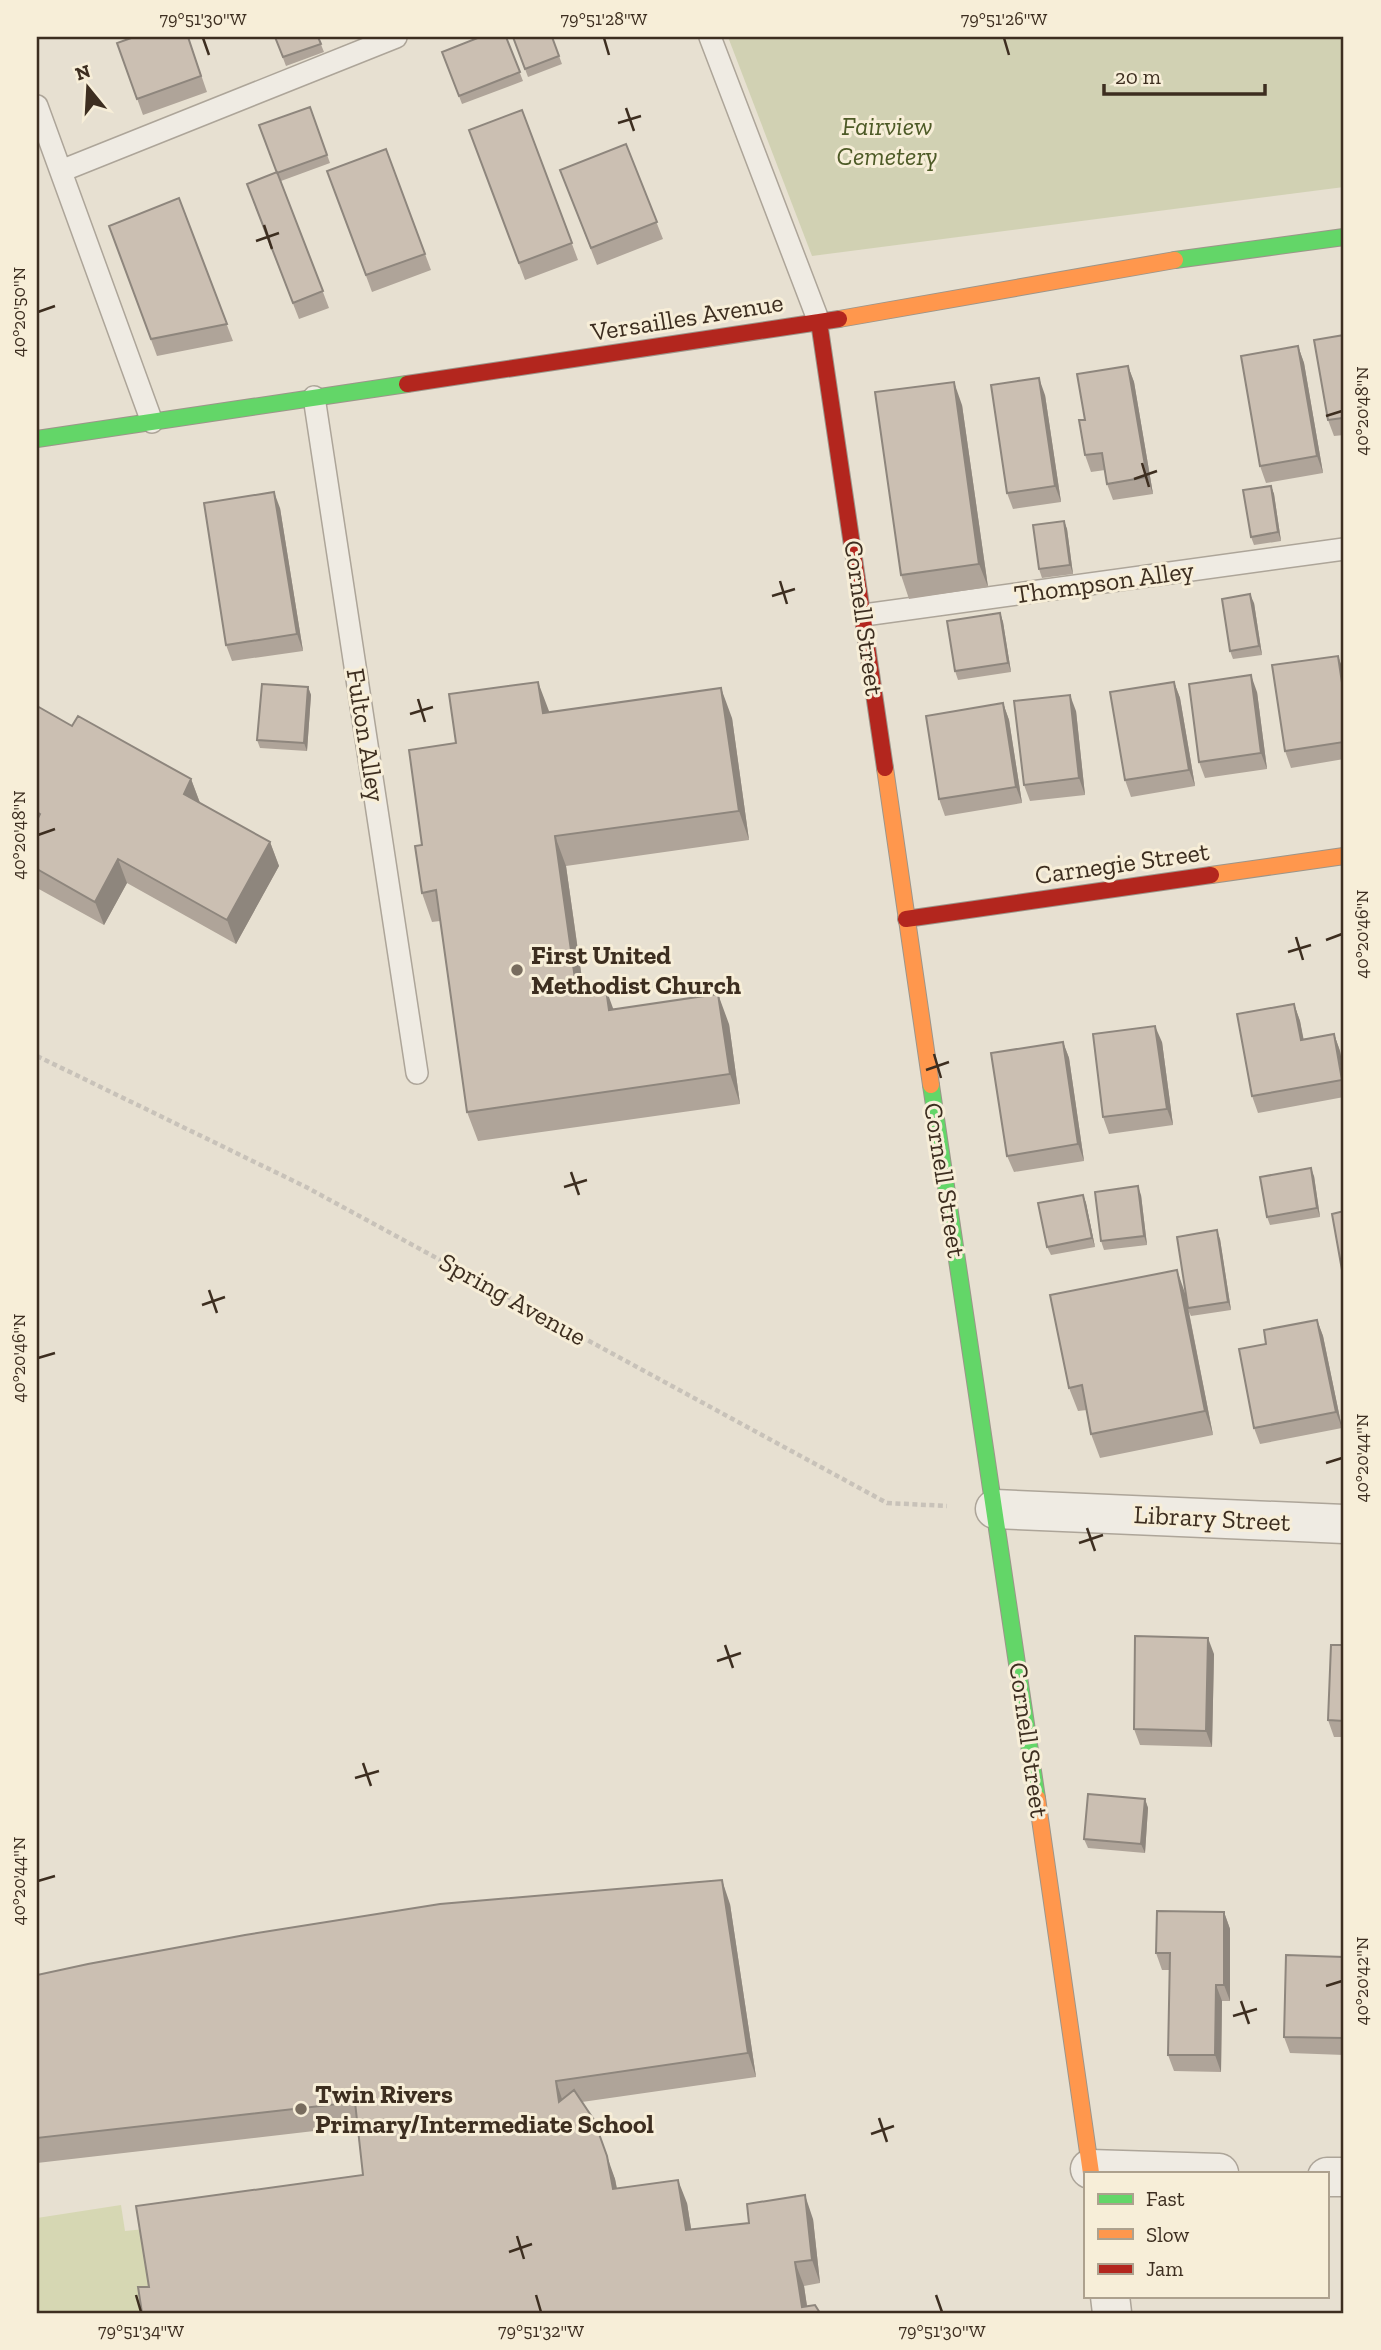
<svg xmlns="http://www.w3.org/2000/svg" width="1381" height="2350" viewBox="0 0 1381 2350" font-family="'Zilla Slab',serif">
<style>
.green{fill:#d6d7b3}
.cemetery{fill:#d1d1b3}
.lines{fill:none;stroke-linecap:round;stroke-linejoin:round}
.lane-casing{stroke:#ada599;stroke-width:24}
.street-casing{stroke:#ada599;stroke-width:41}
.fast-casing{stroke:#9c958a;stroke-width:18}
.slow-casing{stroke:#9c958a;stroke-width:18}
.jam-casing{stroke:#9c958a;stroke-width:18}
.path{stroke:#c8c2b9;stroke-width:4.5;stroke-dasharray:5 3.5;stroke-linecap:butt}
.lane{stroke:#efebe3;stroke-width:21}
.street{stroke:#efebe3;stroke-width:38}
.fast{stroke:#63d668;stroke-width:16}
.slow{stroke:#ff974d;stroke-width:16}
.jam{stroke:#b3261e;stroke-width:16}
.wall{fill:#afa499}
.shaded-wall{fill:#8e867d}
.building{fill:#cbbfb2;stroke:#8e867d;stroke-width:2}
.ticks{fill:none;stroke:#3d2e20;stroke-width:2.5}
.poi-dot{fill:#786c5e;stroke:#f7eed8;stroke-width:2.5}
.labels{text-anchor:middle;stroke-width:6;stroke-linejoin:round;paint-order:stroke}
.park-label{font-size:26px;font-style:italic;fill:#4d5a26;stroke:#f7eed8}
.street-label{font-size:26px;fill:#3d2e20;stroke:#f7eed8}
.poi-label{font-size:26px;font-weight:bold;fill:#3d2e20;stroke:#f7eed8;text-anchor:start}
.neatline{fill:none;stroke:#3d2e20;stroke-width:2.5}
.ticks-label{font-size:18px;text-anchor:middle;fill:#3d2e20}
</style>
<rect width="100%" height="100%" fill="#e7e0d1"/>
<path class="green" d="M121,2205l4,26 20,-2 13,81 -11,3h-110v-95z"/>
<path class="cemetery" d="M728,37h616v150l-532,69z"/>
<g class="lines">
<g class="lane-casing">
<path id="lane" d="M710,37l109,285
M37,106l115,316
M61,171l335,-134
M314,397l103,676
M864,615l480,-66"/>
</g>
<g class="street-casing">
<path id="street" d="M995,1509l349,15
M1090,2169l129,4
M1327,2177h17
M1110,2296l2,17"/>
</g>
<g class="fast-casing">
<path id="fast" d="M1175,260l169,-23
M37,439l370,-55
M931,1085l106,713"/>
</g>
<g class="slow-casing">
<path id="slow" d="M839,319l336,-59
M885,768l46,317
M1211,875l133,-19
M1037,1798l54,375"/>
</g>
<g class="jam-casing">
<path id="jam" d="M819,322l66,446
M407,384l432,-65
M906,919l305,-44"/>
</g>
<path class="path" d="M37,1056l269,131 581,316 60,3"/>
<use href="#lane" class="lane"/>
<use href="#street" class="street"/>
<use href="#fast" class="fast"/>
<use href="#slow" class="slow"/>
<use href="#jam" class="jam"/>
</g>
<path class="wall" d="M188,37l19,55 -64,23 -26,-72z
M275,37h43l6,15 -38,14z
M506,37l17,44 -61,23 -20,-52z
M513,37h39l10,27 -34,13z
M310,107l20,56 -49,18 48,127 -30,11 -46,-118 24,-28z
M522,110l56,150 -53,20 -56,-150z
M626,144l37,95 -66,26 -37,-95z
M386,149l45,121 -59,22 -45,-121z
M179,198l54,143 -76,15 -48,-130z
M1344,335v100l-10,1 -6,-16z
M1298,346l6,17 19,110 -57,10 -6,-17z
M1128,366l6,16 19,112 -40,6 -6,-16 -2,-14 -14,2 -6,-17v-35z
M1045,395l16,107 -48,7 -6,-16z
M962,405l26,182 -79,12 -8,-24z
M1271,486l3,8 7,47 -27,4 -3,-8z
M280,508l23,143 -71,10 -6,-16z
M1064,521l3,8 6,45 -31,4 -3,-9z
M1254,603l8,52 -29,4 -3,-8z
M1000,613l3,9 8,50 -53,8 -3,-9z
M1338,656l6,18v85l-53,9 -6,-17z
M1174,682l6,16 15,88 -64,11 -6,-17z
M308,687l3,8 -4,56 -47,-3 -3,-8z
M1257,692l10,77 -62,9 -6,-16z
M1003,703l6,17 13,83 -77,13 -6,-17z
M37,706l35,20 119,53 9,24 70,39 9,24 -43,78 -109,-61 -23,42 -67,-37z
M1076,711l9,84 -55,6 -6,-16z
M549,712l183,6 17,122 -183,26 18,126 30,17 115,15 11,80 -262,37 -11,-29 -27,-191 -8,1 -10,-29 34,-150z
M1294,1004l6,17 3,18 31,-5 6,17 4,22v24l-86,16 -6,-17z
M1063,1042l6,16 15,103 -70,11 -7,-16z
M1162,1042l11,83 -64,9 -6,-17z
M1314,1176l6,41 -50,8 -3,-8z
M1083,1195l3,8 9,44 -44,8 -4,-8z
M1141,1195l6,50 -43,5 -3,-9z
M1220,1239l11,71 -40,6 -2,-4 24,123 -113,23 -9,-24 -4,-24 -9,1 -9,-23 116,-95z
M1317,1320l6,16 19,92 -82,16 -6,-16 12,-84z
M1344,1645v92h-10l-6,-17z
M1214,1654l-2,93 -72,-2 -6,-16z
M1145,1799l3,9 -3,45 -57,-5 -4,-9z
M730,1904l26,173 -174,25 33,77 2,9 70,15 4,26 122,-10 7,64 -16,3 3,20 -658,-19 214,-112 -6,-49 -320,37v-188z
M1224,1912l6,17v72h-8l-1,71 -47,-1 -6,-16 2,-85h-8l-6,-17z
M1344,1957v98l-54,-2 -6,-16z"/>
<path class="shaded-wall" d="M1298,346l6,17 19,110 -6,-17z
M1128,366l6,16 19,112 -6,-17z
M1039,378l6,17 16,107 -6,-16z
M954,382l8,23 26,182 -9,-23z
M1271,486l3,8 7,47 -3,-9z
M274,492l6,16 23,143 -6,-17z
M1064,521l3,8 6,45 -3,-9z
M1250,594l4,9 8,52 -3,-9z
M1000,613l3,9 8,50 -3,-9z
M1338,656l6,16v24z
M1251,675l6,17 10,77 -6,-16z
M538,682l11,29 4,32 -10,-30z
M1174,682l6,16 15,88 -6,-16z
M308,687l3,8 -4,56 -3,-8z
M721,688l11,30 17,122 -10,-29z
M1070,695l6,16 9,84 -6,-17z
M1003,703l6,17 13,83 -6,-16z
M191,779l9,24 -16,-9z
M555,836l11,30 22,156 -11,-29z
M270,842l9,24 -43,78 -9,-24z
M118,859l9,24 -23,42 -9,-23z
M606,989l11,30 -8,-9z
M718,994l11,30 11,80 -10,-30z
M1294,1004l6,17 7,35 -6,-16z
M1155,1026l7,16 11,83 -6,-16z
M1334,1034l6,17 4,22v12z
M1063,1042l6,16 15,103 -6,-17z
M1311,1168l3,8 6,41 -3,-9z
M1138,1186l3,9 6,50 -3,-9z
M1083,1195l3,8 9,44 -3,-9z
M1217,1230l3,9 11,71 -3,-8z
M1177,1270l8,23 28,142 -8,-24z
M1317,1320l6,16 19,92 -6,-16z
M1208,1638l6,16 -2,93 -6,-16z
M1145,1799l3,9 -3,45 -4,-9z
M722,1880l8,24 26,173 -8,-24z
M1224,1912l6,17v72l-6,-16z
M1216,1985l6,16 -1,71 -6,-17z
M556,2081l8,24 -5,-3z
M607,2156l8,23 6,33 -8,-23z
M678,2180l9,23 8,50 -9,-23z
M805,2195l8,24 7,64 -8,-23z
M795,2262l9,24 4,27 -6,-6z"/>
<path class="building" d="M134,37h54l13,39 -64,23 -20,-56z
M275,37h43l3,7 -38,13z
M480,37h26l14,35 -61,24 -17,-44z
M513,37h39l7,19 -34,13z
M310,107l17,48 -50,18 -18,-48z
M522,110l50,133 -53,20 -50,-133z
M626,144l31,78 -66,26 -31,-78z
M386,149l39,105 -59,21 -39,-104z
M277,172l46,119 -30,12 -46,-119z
M179,198l48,126 -76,15 -42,-113z
M1344,335v92l-1,-9 -15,2 -14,-80z
M1298,346l19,110 -57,10 -19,-110z
M1128,366l19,111 -40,7 -5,-31 -17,2 -6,-35h6l-8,-46z
M1039,378l16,108 -48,7 -16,-108z
M954,382l25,182 -78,11 -26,-183z
M1271,486l7,46 -27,5 -8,-47z
M274,492l23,142 -71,11 -22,-142z
M1064,521l6,44 -31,4 -6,-44z
M1250,594l9,52 -29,5 -8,-52z
M1000,613l8,50 -53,8 -8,-50z
M1338,656l6,40v46l-59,9 -13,-86z
M1251,675l10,78 -62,9 -10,-78z
M538,682l5,31 178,-25 18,123 -184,25 22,157 29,-4 3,21 109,-16 12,80 -263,38 -31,-222 -14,3 -7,-47 7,-1 -13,-95 47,-7 -7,-49z
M1174,682l15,88 -64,10 -15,-88z
M262,684l46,3 -4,56 -47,-3z
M1070,695l9,83 -55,7 -10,-84z
M1003,703l13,84 -77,12 -13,-83z
M37,706l35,20 6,-10 113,63 -7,15 86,48 -43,78 -109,-61 -23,43 -58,-33v-49l3,-6 -3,-2z
M1294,1004l7,36 33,-6 8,46 -90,16 -15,-82z
M1155,1026l12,83 -64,8 -10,-83z
M1063,1042l15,102 -71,12 -16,-103z
M1311,1168l6,40 -50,9 -7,-40z
M1138,1186l6,50 -43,5 -6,-49z
M1083,1195l9,43 -45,9 -9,-44z
M1344,1211v58l-2,1 -10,-56z
M1217,1230l11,72 -40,6 -11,-71z
M1177,1270l28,141 -114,23 -9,-49 -13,3 -19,-93z
M1317,1320l19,92 -82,16 -15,-79 27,-5 -2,-14z
M1135,1636l73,2 -2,93 -72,-2z
M1331,1645h13v76l-16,-1z
M1088,1794l57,5 -4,45 -57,-5z
M722,1880l26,173 -192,28 3,21 15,-12 20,30 13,36 6,33 65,-9 8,50 63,-7 -2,-19 58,-9 7,65 -17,2 7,45 13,-2 5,8h-678l-4,-26h11l-13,-81 227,-31 -8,-73 -318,36v-163l51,-11 157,-29 195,-31z
M1157,1911l67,1v73h-8l-1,70h-47l2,-102h-14z
M1286,1955l58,2v81l-60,-1z"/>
<path class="ticks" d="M203,38l6,17M604,38l5,17M1004,38l5,17M626,108l8,23M618,123l23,-7M264,225l8,24M256,241l23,-8M38,312l17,-6M1326,416l16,-5M1142,463l7,24M1134,479l23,-8M780,581l7,23M772,596l23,-7M418,699l7,23M410,714l23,-7M38,835l17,-6M1296,937l7,23M1326,940l16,-6M1288,952l23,-7M934,1054l7,24M926,1070l23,-8M571,1172l8,23M564,1187l23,-7M209,1290l8,23M202,1305l23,-8M38,1358l17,-5M1326,1463l16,-5M1087,1528l8,23M1079,1543l24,-8M725,1645l8,23M717,1661l24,-8M363,1763l8,23M355,1778l24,-7M38,1881l17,-5M1326,1986l16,-5M1241,2001l8,23M1233,2016l24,-7M879,2118l8,24M871,2134l23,-8M517,2236l7,23M509,2252l23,-8M136,2295l5,17M536,2295l5,17M936,2295l6,17"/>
<g class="poi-dot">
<circle cx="517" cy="970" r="7"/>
<circle cx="301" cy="2109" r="7"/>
</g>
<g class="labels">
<g class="park-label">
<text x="887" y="135">Fairview<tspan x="887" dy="30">Cemetery</tspan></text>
</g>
<g class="street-label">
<text transform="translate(687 317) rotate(-9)" y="9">Versailles Avenue</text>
<text transform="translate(1104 582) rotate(-8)" y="9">Thompson Alley</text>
<text transform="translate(864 618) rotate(82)" y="9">Cornell Street</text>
<text transform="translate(366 735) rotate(81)" y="9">Fulton Alley</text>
<text transform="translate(1122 863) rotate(-8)" y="9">Carnegie Street</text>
<text transform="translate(945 1180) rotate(81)" y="9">Cornell Street</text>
<text transform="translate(513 1299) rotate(29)" y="9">Spring Avenue</text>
<text transform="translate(1212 1518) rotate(3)" y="9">Library Street</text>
<text transform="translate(1029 1740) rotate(82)" y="9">Cornell Street</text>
</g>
<g class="poi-label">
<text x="531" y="964">First United<tspan x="531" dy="30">Methodist Church</tspan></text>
<text x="315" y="2103">Twin Rivers<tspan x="315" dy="30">Primary/Intermediate School</tspan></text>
</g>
</g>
<rect width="1381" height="2350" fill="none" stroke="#f7eed8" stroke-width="77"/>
<rect x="1084" y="2172" width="245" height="126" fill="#f7eed8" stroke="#ada18e" stroke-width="2"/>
<rect x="1098" y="2194" width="35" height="10" fill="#63d668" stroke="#ada18e" stroke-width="2"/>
<text x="1146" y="2206" font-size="21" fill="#3d2e20">Fast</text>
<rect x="1098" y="2229" width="35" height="10" fill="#ff974d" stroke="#ada18e" stroke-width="2"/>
<text x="1146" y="2242" font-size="21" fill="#3d2e20">Slow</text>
<rect x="1098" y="2264" width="35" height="10" fill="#b3261e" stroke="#ada18e" stroke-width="2"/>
<text x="1146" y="2276" font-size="21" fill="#3d2e20">Jam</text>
<g transform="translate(88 88) rotate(342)" stroke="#f7eed8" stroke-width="5" paint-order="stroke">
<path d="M0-5L12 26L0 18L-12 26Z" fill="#3d2e20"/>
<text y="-10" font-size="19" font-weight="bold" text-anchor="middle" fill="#3d2e20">N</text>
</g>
<path d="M1104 84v10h161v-10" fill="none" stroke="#3d2e20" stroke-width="3.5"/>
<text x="1115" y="84" font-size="21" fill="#3d2e20" stroke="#f7eed8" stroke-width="5" paint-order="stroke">20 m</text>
<rect x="38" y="38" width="1304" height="2274" class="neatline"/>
<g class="ticks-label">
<text x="203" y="25">79°51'30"W</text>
<text x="604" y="25">79°51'28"W</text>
<text x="1004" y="25">79°51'26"W</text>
<text transform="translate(19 312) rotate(-90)" y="6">40°20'50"N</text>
<text transform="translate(1362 411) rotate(-90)" y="6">40°20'48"N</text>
<text transform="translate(19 835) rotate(-90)" y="6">40°20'48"N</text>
<text transform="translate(1362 934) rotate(-90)" y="6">40°20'46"N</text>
<text transform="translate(19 1358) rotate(-90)" y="6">40°20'46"N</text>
<text transform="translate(1362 1458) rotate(-90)" y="6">40°20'44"N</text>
<text transform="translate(19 1881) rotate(-90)" y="6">40°20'44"N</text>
<text transform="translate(1362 1981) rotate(-90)" y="6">40°20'42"N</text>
<text x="141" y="2337">79°51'34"W</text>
<text x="541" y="2337">79°51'32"W</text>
<text x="942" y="2337">79°51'30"W</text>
</g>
</svg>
